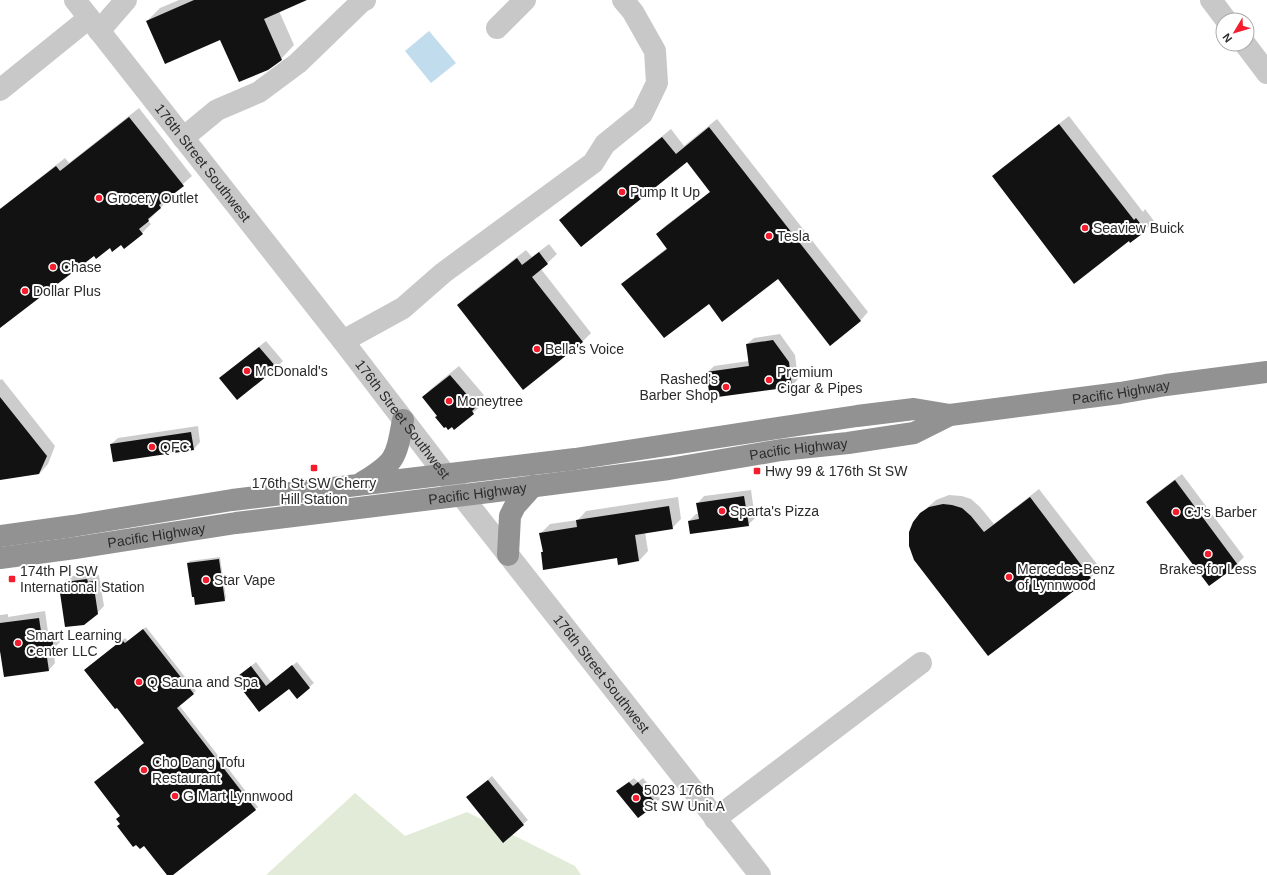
<svg xmlns="http://www.w3.org/2000/svg" width="1267" height="875" viewBox="0 0 1267 875" font-family="Arial,sans-serif">
<style>
.green{fill:#e2ebd7}
.water{fill:#c1dced}
.shadow{fill:#0003}
.building{fill:#121212}
.lines{fill:none;stroke-linecap:round;stroke-linejoin:round}
.minor{stroke:#c8c8c8;stroke-width:22}
.highway{stroke:#929292;stroke-width:22}
.poi-dot{fill:#f31d2e;stroke:#fff;stroke-width:1.5}
.labels{text-anchor:middle;stroke-width:4;stroke-linejoin:round;paint-order:stroke}
.street-label{font-size:14px;fill:#2b2b2b;stroke:#fff}
.poi-label{font-size:14px;fill:#2b2b2b;stroke:#fff;text-anchor:start}
</style>
<rect width="100%" height="100%" fill="#fff"/>
<path class="green" d="M355,793l50,43 62,-24 108,54 6,9h-315z"/>
<path class="water" d="M429,31l27,32 -25,20 -26,-32z"/>
<path class="shadow" d="M179,0h125l-25,11 15,34 -13,14 -60,-20 -74,-18 13,-13z
M139,108l53,68 -24,21 1,2 -21,22 3,3 -9,9 -48,22 -94,72v-118l65,-51 4,5z
M1069,116l74,96 2,-3 9,12 -9,9 -152,-53 9,-9z
M717,119l151,193 -8,9 -82,-43 -69,24 -86,-18 8,-8 36,-28 -10,-14 8,-8 46,-35 -24,-31 -127,60 8,-8 103,-83 13,17z
M549,244l8,10 -16,15 50,64 -9,9 -124,-37 9,-9 59,-46 6,7z
M780,334l15,21 3,24 -6,7 -84,-14 6,-6 35,-5 -2,-17 7,-6z
M266,341l17,20 -7,7 -49,4z
M459,366l25,29 -2,2 2,2 -4,3 3,2 -29,25 -16,-13 -15,-19 9,-9z
M2,379l53,67 -7,18 -9,10 -39,5v-99z
M198,426l2,16 -6,7 -83,-5 7,-6z
M1182,474l62,83 -7,7 -28,21 -62,-83 7,-7z
M1039,489l61,79 -9,9 -102,78 -72,-138 19,-17 13,-5 13,1 9,3 9,8 14,17z
M751,490l4,28 -7,7 -59,-4 7,-7h3l-1,-11 6,-7z
M678,497l3,22 -9,9 -27,4 3,19 -9,10 -22,-5 -75,-4 1,-1 -2,-18 9,-9 28,-4 8,-9z
M220,557l6,41 -2,2 -36,-37 2,-2z
M94,573v3l5,-1 5,31 -7,7 -37,-27 7,-7h3l2,-3z
M45,611l3,21 10,-2 2,12 -7,7 2,14 -6,7 -49,-17v-38l8,-1v3z
M146,627l50,64 -17,14 79,102 -86,68h-4l-24,-30 -23,-21v-8l24,-74 -57,-75 37,-29 3,3z
M256,662l15,20 26,-20 17,21 -17,15 -8,-10 -30,22 -19,-35z
M492,776l36,44 -25,21 -31,-48z
M634,778l4,4 5,-4 17,21 -4,4 -34,-16z"/>
<path class="building" d="M194,0h113l-43,19 18,41 -14,10 -29,12 -19,-42 -55,24 -19,-43z
M129,117l55,69 -25,19 2,3 -13,11 1,2 -10,8 4,5 -19,15 -3,-4 -9,7 -2,-4 -14,11 -2,-3 -94,72v-119l56,-43 4,5z
M1059,124l75,96 2,-2 10,13 -16,12 -1,-2 -55,43 -82,-108z
M709,127l152,194 -31,25 -52,-67 -56,43 -13,-18 -45,34 -43,-54 46,-35 -11,-15 54,-42 -23,-30 -106,85 -22,-27 103,-83 14,17z
M539,252l9,12 -16,13 51,65 -60,48 -66,-85 60,-47 5,7z
M773,340l16,22 3,25 -82,11 -4,-26 43,-6 -3,-22z
M259,347l18,21 -40,32 -18,-22z
M450,375l26,30 -2,2 1,1 -3,3 2,3 -20,16 -2,-3 -4,3 -2,-3 -2,1 -9,-11 2,-1 -15,-19z
M0,397l47,59 -8,18 -39,6z
M191,432l3,18 -81,12 -3,-18z
M1175,480l63,85 -29,21 -63,-84z
M744,496l5,30 -59,8 -2,-13 11,-2 -3,-16z
M1030,497l61,81 -103,78 -74,-96 -5,-14v-14l4,-10 7,-9 9,-6 14,-3 9,1 10,3 9,8 13,16z
M669,506l4,23 -38,6 4,26 -21,4 -1,-7 -74,12 -2,-18h2l-4,-19 38,-6 -1,-7z
M219,559l6,42 -30,4 -1,-8h-2l-5,-34z
M87,579l1,3 5,-1 5,33 -14,11 -19,2 -6,-41 6,-1v-3z
M39,618l3,20 10,-2 2,14 -8,1 3,20 -45,6 -4,-26v-28z
M143,629l51,65 -17,14 79,102 -83,65h-6l-23,-29 -4,3 -4,-4 -3,2 -16,-21 3,-2 -4,-5 4,-3 -26,-34 50,-39 -27,-35 -2,1 -31,-39 38,-30 3,3z
M292,665l18,23 -13,11 -8,-10 -30,23 -25,-33 17,-13 15,20z
M488,780l36,45 -21,18 -37,-46z
M629,782l4,4 5,-4 19,22 -19,14 -22,-27z"/>
<g class="lines">
<g class="minor">
<path id="s1" d="M75,0l268,341 118,154 299,380"/>
<path d="M1211,0l15,20"/>
<path d="M497,28l28,-28"/>
<path d="M99,31l27,-31"/>
<path d="M1245,44l22,29"/>
<path d="M0,90l89,-72"/>
<path d="M183,138l34,-28 42,-18 39,-29 63,-61 4,-2"/>
<path d="M343,341l60,-33 40,-35 150,-110 12,-19 37,-30 15,-31 -2,-32 -22,-39 -10,-12"/>
<path d="M715,819l206,-156"/>
</g>
<g class="highway">
<path d="M363,482c33,-20 33,-24 40,-62"/>
<path id="s2" d="M0,536l73,-10 159,-26 343,-41 282,-43 57,-7 36,6 170,-22 46,-8 101,-13"/>
<path d="M508,555l2,-39 5,-10 18,-20"/>
<path id="s3" d="M0,558l75,-10 161,-25 253,-31 180,-23 112,-19 67,-7 66,-10 36,-18"/>
</g>
</g>
<g class="poi-dot">
<circle cx="622" cy="192" r="4"/>
<circle cx="99" cy="198" r="4"/>
<circle cx="1085" cy="228" r="4"/>
<circle cx="769" cy="236" r="4"/>
<circle cx="53" cy="267" r="4"/>
<circle cx="25" cy="291" r="4"/>
<circle cx="537" cy="349" r="4"/>
<circle cx="247" cy="371" r="4"/>
<circle cx="769" cy="380" r="4"/>
<circle cx="726" cy="387" r="4"/>
<circle cx="449" cy="401" r="4"/>
<circle cx="152" cy="447" r="4"/>
<rect x="310" y="464" width="8" height="8" rx="2"/>
<rect x="753" y="467" width="8" height="8" rx="2"/>
<circle cx="722" cy="511" r="4"/>
<circle cx="1176" cy="512" r="4"/>
<circle cx="1208" cy="554" r="4"/>
<circle cx="1009" cy="577" r="4"/>
<rect x="8" y="575" width="8" height="8" rx="2"/>
<circle cx="206" cy="580" r="4"/>
<circle cx="18" cy="643" r="4"/>
<circle cx="139" cy="682" r="4"/>
<circle cx="144" cy="770" r="4"/>
<circle cx="175" cy="796" r="4"/>
<circle cx="636" cy="798" r="4"/>
</g>
<g class="labels">
<g class="street-label">
<text dy="5" stroke="none"><textPath href="#s1" startOffset="207">176th Street Southwest</textPath></text>
<text dy="5" stroke="none"><textPath href="#s2" startOffset="1132">Pacific Highway</textPath></text>
<text dy="5" stroke="none"><textPath href="#s1" startOffset="532">176th Street Southwest</textPath></text>
<text dy="5" stroke="none"><textPath href="#s3" startOffset="806">Pacific Highway</textPath></text>
<text dy="5" stroke="none"><textPath href="#s3" startOffset="482">Pacific Highway</textPath></text>
<text dy="5" stroke="none"><textPath href="#s3" startOffset="158">Pacific Highway</textPath></text>
<text dy="5" stroke="none"><textPath href="#s1" startOffset="855">176th Street Southwest</textPath></text>
</g>
<g class="poi-label">
<text x="630" y="197">Pump It Up</text>
<text x="107" y="203">Grocery Outlet</text>
<text x="1093" y="233">Seaview Buick</text>
<text x="777" y="241">Tesla</text>
<text x="61" y="272">Chase</text>
<text x="33" y="296">Dollar Plus</text>
<text x="545" y="354">Bella's Voice</text>
<text x="255" y="376">McDonald's</text>
<text x="777" y="377">Premium<tspan x="777" dy="16">Cigar &amp; Pipes</tspan></text>
<text x="718" y="384" text-anchor="end">Rashed's<tspan x="718" dy="16">Barber Shop</tspan></text>
<text x="457" y="406">Moneytree</text>
<text x="160" y="452">QFC</text>
<text x="765" y="476">Hwy 99 &amp; 176th St SW</text>
<text x="314" y="488" text-anchor="middle">176th St SW Cherry<tspan x="314" dy="16">Hill Station</tspan></text>
<text x="730" y="516">Sparta's Pizza</text>
<text x="1184" y="517">CJ's Barber</text>
<text x="1017" y="574">Mercedes-Benz<tspan x="1017" dy="16">of Lynnwood</tspan></text>
<text x="1208" y="574" text-anchor="middle">Brakes for Less</text>
<text x="20" y="576">174th Pl SW<tspan x="20" dy="16">International Station</tspan></text>
<text x="214" y="585">Star Vape</text>
<text x="26" y="640">Smart Learning<tspan x="26" dy="16">Center LLC</tspan></text>
<text x="147" y="687">Q Sauna and Spa</text>
<text x="152" y="767">Cho Dang Tofu<tspan x="152" dy="16">Restaurant</tspan></text>
<text x="644" y="795">5023 176th<tspan x="644" dy="16">St SW Unit A</tspan></text>
<text x="183" y="801">G Mart Lynnwood</text>
</g>
</g>
<g transform="translate(1235 32) rotate(232)"><circle r="19" fill="#ffffff" stroke="#aaaaaa"/>
<path d="M0-3L7 15L0 10L-7 15Z" fill="#f31d2e"/>
<text y="-6" font-size="11" font-weight="bold" text-anchor="middle" fill="#2b2b2b">N</text>
</g>
</svg>
